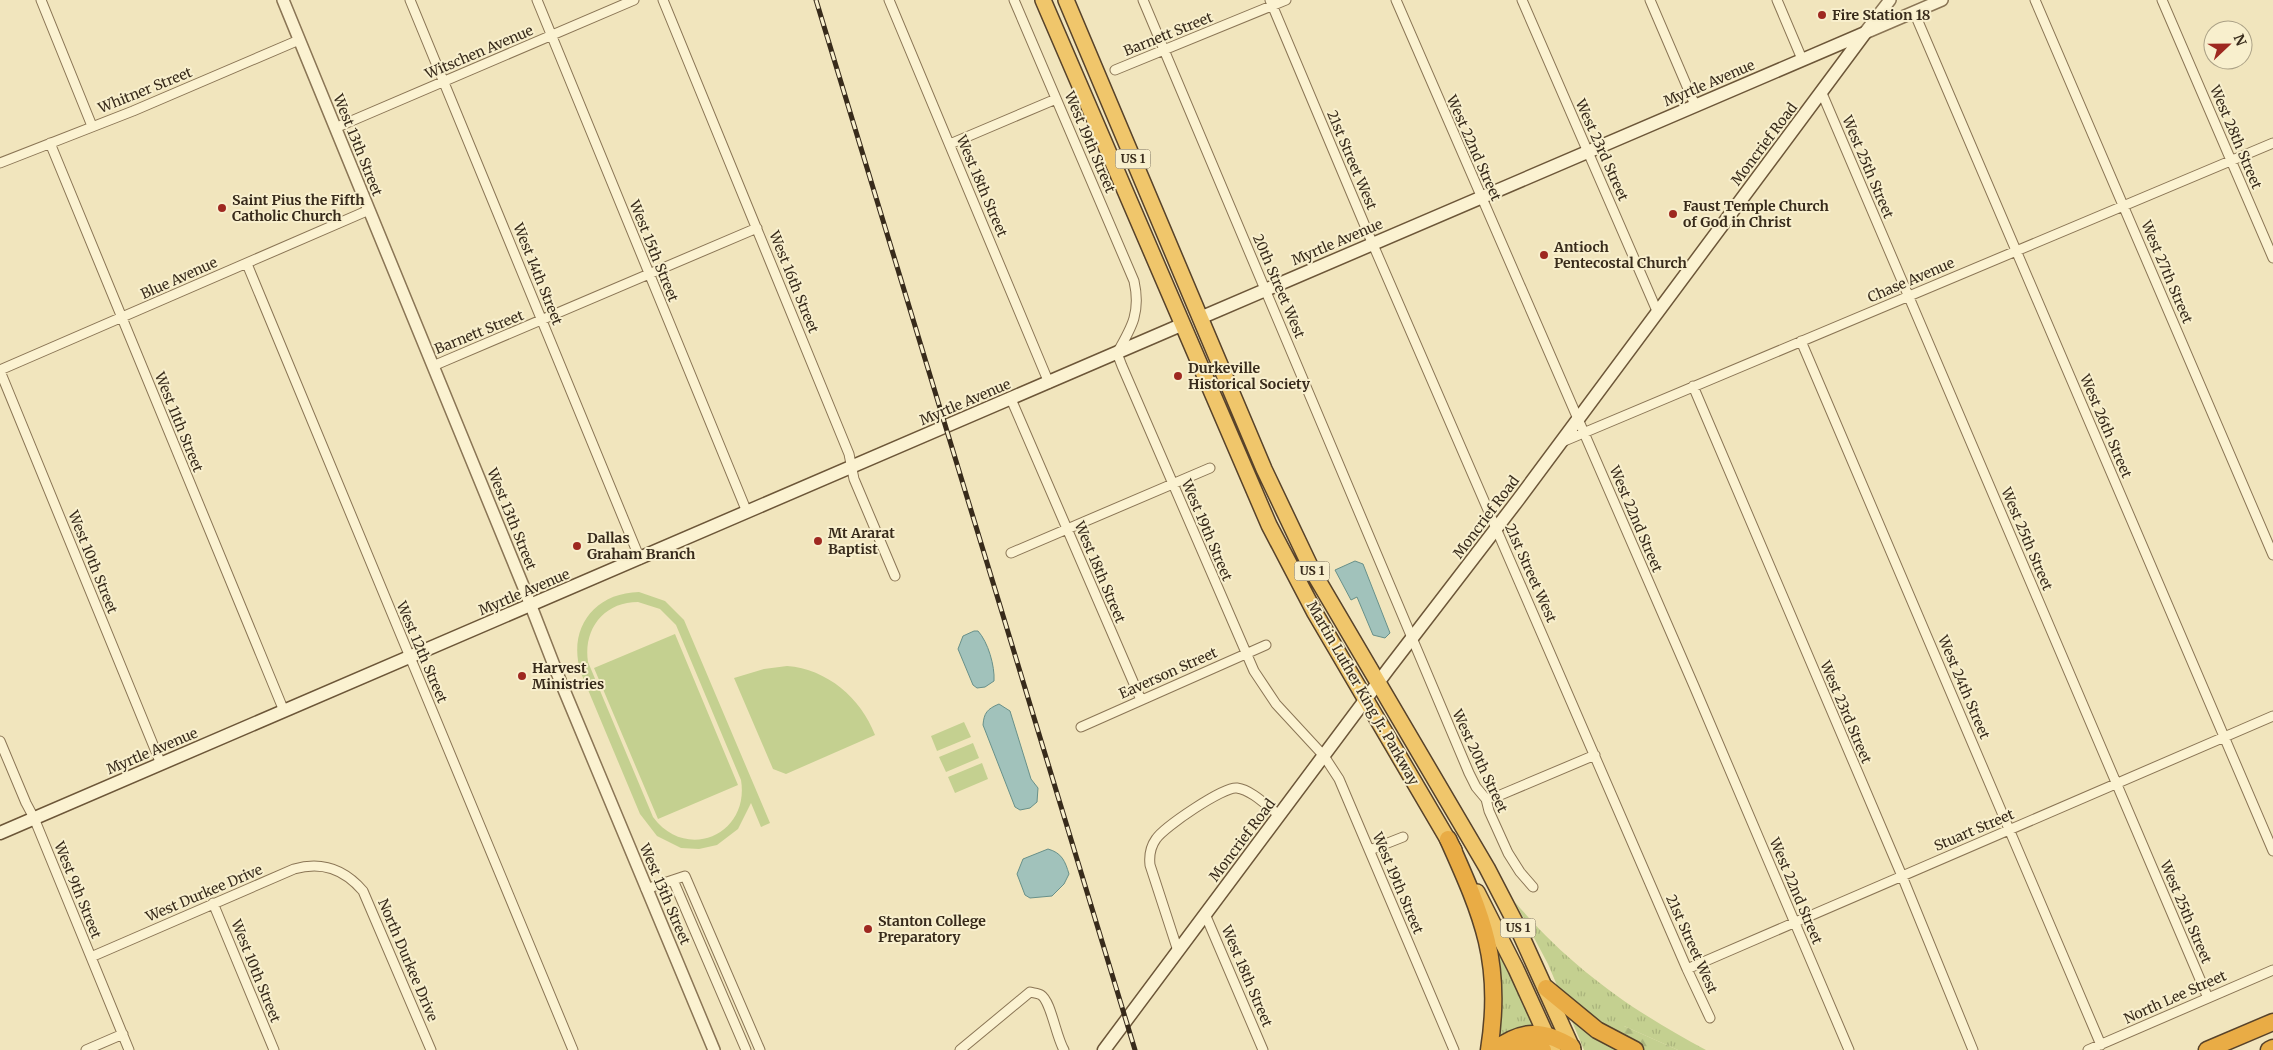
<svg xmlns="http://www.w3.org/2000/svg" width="2273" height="1050" viewBox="0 0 2273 1050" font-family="Merriweather,serif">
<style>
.grass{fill:url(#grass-tufts)}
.forest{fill:url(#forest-firs)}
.pitch{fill:#c4d090;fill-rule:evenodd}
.water{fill:#a1c2bb;stroke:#689089}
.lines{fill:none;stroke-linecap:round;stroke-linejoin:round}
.minor-casing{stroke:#8a7555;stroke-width:11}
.tertiary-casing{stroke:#8a7555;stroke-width:14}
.secondary-casing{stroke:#6c5638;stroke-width:15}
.trunk-casing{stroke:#57422a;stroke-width:18}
.motorway-casing{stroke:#57422a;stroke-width:19}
.minor{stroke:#fbf2d1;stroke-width:9}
.tertiary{stroke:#fbf2d1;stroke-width:11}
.secondary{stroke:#fbf2d1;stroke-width:12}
.trunk{stroke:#f0c66b;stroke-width:15}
.motorway{stroke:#e9ac45;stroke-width:16}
.rail-casing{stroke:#382b1b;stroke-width:5}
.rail{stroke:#f8efcd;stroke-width:3;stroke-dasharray:9;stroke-linecap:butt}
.poi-dot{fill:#9e2820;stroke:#f8efcd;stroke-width:2}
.labels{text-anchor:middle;stroke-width:4;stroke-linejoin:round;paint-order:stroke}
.shield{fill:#f8efcd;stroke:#726650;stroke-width:1}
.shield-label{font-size:12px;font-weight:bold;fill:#382b1b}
.poi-label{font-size:14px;font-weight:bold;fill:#382b1b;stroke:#f8efcd;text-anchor:start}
.street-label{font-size:14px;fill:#382b1b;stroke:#f8efcd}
</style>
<defs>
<pattern id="grass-tufts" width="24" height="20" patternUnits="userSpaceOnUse" patternTransform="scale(1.25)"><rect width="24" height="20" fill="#c4d090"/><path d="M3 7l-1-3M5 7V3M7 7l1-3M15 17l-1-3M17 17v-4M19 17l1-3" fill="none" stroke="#a9b37c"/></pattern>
<pattern id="forest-firs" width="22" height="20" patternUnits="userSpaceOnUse" patternTransform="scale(1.25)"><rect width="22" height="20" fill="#c4d090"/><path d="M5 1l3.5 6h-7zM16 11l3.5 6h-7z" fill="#a9b37c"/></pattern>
</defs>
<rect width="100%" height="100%" fill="#f1e5bd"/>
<path class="grass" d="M1515,902c55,65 116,108 191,148h-28l-54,-24 3,24h-43l-36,-86z
M1495,946l32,64 17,40h-48z"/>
<path class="forest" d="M1624,1026l54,24h-51l-15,-14 3,-8z"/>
<path class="pitch" d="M639,592l26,9 19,19 86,203 -9,4 -10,-24 -13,26 -21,16 -18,4 -18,-1 -24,-12 -17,-22 -59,-141c-14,-43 12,-80 58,-81zM638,602l22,7 16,16 65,155c9,55 -55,82 -88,37l-65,-155c-5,-33 16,-60 50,-60z
M675,634l63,151 -80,34 -64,-151z
M787,666c40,3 74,32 88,69l-89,39 -13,-5 -39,-91 30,-9z
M964,722l7,15 -34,14 -6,-15z
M973,743l6,15 -33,14 -7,-15z
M982,763l6,16 -33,14 -7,-16z"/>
<path class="water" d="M1355,561l8,3 27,69 -5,5 -12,-3 -16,-38 -6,3 -16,-30z
M974,631h4c10,11 17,35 16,50l-9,6 -8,1 -4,-3 -15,-36 5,-13z
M999,704l11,7 21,68 7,9 -1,14 -7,6 -10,2 -5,-3 -32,-82c1,-12 4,-16 16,-21z
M1048,849c14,4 17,12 21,25l-5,10 -12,12 -22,2 -5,-3 -8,-21 6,-15z"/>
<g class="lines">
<g class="minor-casing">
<path id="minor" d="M41,0l51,126
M410,0l230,559
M537,0l210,512
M663,0l186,454 5,25 41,97
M889,0l160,383
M1014,0l120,281c7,31 -2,46 -17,72l5,13 132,305 22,33 48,52 15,23 115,271
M1143,0l326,773 7,14 10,12 3,12 19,42 12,19 13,15
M1270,0l98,233 319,736 23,49
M1396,0l298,686 155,364
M1522,0l135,311
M1650,0l45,105
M1777,0l25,59
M2035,0l238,555
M2162,0l111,258
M1914,12l359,839
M1115,70l171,-70
M1821,91l387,907
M335,128l299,-128
M50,143l234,568
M950,144l106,-45
M0,163l133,-52 166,-71
M247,264l326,786
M1801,341l300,704
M433,366l324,-138
M0,370l369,-160
M0,371l161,393
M1693,386l209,490 71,174
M1011,399l130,301
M1562,442l711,-299
M1011,553l199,-85
M1081,727l185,-82
M0,741l26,62 8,15 95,232
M1486,799l12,-3 97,-41
M1370,850l33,-13
M673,880l73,170
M646,889l39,-13 75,174
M213,903l61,147
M1205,914l58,136
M1178,951l-28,-86c-1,-9 1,-19 6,-26 8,-12 68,-53 81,-51 15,2 31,19 42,27
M91,957l203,-88c28,-8 50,0 69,22l68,159
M1687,969l586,-253
M86,1050l37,-16
M960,1050l70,-58c3,1 8,1 11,3 10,6 15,42 23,55
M2088,1050l185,-80"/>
</g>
<g class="tertiary-casing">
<path id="tertiary" d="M283,0l241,588 33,85 157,377
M1866,31l24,-31
M1865,33l77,-33"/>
</g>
<g class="secondary-casing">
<path id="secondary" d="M1200,318l665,-285
M0,833l1181,-508
M1104,1050l285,-382 129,-168 347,-467"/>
</g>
<g class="trunk-casing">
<path id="trunk" d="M1043,0l226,525 46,88 139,237
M1066,0l198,469 48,101 175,298 28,54 58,128
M1477,892l39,77 37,81"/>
</g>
<g class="motorway-casing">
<path id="motorway" d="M1448,839c35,78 55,124 41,211
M1546,988l51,42 38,20
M1494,1050c29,-21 48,-21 78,-3
M1513,1050c11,-6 19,-5 30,0
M2207,1050l66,-28
M2269,1050l4,-2"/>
</g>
<use href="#minor" class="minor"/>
<use href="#tertiary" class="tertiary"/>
<use href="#secondary" class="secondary"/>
<use href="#trunk" class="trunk"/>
<use href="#motorway" class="motorway"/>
<g class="rail-casing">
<path id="rail" d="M816,0l319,1050"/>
</g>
<use href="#rail" class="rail"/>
</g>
<g class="poi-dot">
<circle cx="1822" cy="15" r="5"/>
<circle cx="222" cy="208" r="5"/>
<circle cx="1673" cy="214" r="5"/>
<circle cx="1544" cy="255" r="5"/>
<circle cx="1178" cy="376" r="5"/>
<circle cx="818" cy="541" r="5"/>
<circle cx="577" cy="546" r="5"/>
<circle cx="522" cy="676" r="5"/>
<circle cx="868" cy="929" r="5"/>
</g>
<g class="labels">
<g class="shield">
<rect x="1115.5" y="149.5" width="35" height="19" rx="4"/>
<rect x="1294.5" y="561.5" width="35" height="19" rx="4"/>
<rect x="1500.5" y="918.5" width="35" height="19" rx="4"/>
</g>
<g class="shield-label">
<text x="1133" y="163">US 1</text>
<text x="1312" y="575">US 1</text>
<text x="1518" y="932">US 1</text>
</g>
<g class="poi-label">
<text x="1832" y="20">Fire Station 18</text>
<text x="232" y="205">Saint Pius the Fifth<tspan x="232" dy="16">Catholic Church</tspan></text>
<text x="1683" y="211">Faust Temple Church<tspan x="1683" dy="16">of God in Christ</tspan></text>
<text x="1554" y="252">Antioch<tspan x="1554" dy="16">Pentecostal Church</tspan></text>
<text x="1188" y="373">Durkeville<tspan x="1188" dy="16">Historical Society</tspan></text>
<text x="828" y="538">Mt Ararat<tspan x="828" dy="16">Baptist</tspan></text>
<text x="587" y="543">Dallas<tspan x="587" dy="16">Graham Branch</tspan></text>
<text x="532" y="673">Harvest<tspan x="532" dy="16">Ministries</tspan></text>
<text x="878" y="926">Stanton College<tspan x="878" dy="16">Preparatory</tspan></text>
</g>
<g class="street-label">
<text transform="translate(1168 34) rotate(-22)" y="5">Barnett Street</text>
<text transform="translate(479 52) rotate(-23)" y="5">Witschen Avenue</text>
<text transform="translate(1709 83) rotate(-23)" y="5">Myrtle Avenue</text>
<text transform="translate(145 90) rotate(-22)" y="5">Whitner Street</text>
<text transform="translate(2236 137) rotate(67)" y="5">West 28th Street</text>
<text transform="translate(1090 142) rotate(67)" y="5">West 19th Street</text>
<text transform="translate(1764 144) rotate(-53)" y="5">Moncrief Road</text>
<text transform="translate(358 145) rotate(68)" y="5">West 13th Street</text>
<text transform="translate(1474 148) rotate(66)" y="5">West 22nd Street</text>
<text transform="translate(1602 150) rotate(66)" y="5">West 23rd Street</text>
<text transform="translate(1352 160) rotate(67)" y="5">21st Street West</text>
<text transform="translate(1868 167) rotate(67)" y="5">West 25th Street</text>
<text transform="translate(982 186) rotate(67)" y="5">West 18th Street</text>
<text transform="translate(1337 242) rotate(-23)" y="5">Myrtle Avenue</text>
<text transform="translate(654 251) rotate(68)" y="5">West 15th Street</text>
<text transform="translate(2167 272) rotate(67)" y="5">West 27th Street</text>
<text transform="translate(538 274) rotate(68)" y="5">West 14th Street</text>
<text transform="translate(179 278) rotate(-24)" y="5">Blue Avenue</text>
<text transform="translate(1911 280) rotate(-23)" y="5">Chase Avenue</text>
<text transform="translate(794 282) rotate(68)" y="5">West 16th Street</text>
<text transform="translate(1279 286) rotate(67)" y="5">20th Street West</text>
<text transform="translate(479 332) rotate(-22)" y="5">Barnett Street</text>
<text transform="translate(965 402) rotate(-23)" y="5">Myrtle Avenue</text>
<text transform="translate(179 422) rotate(68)" y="5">West 11th Street</text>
<text transform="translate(2106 426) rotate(67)" y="5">West 26th Street</text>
<text transform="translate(1486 517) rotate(-53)" y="5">Moncrief Road</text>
<text transform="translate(512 519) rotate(68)" y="5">West 13th Street</text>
<text transform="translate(1636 519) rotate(67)" y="5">West 22nd Street</text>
<text transform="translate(1207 530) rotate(67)" y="5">West 19th Street</text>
<text transform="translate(2027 539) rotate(67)" y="5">West 25th Street</text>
<text transform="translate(93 562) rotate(68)" y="5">West 10th Street</text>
<text transform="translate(1100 572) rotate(67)" y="5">West 18th Street</text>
<text transform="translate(1531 573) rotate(66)" y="5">21st Street West</text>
<text transform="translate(524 592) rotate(-23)" y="5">Myrtle Avenue</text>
<text transform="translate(422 652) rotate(67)" y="5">West 12th Street</text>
<text transform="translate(1168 673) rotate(-24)" y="5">Eaverson Street</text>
<text transform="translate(1964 687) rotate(67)" y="5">West 24th Street</text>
<text transform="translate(1363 693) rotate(60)" y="5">Martin Luther King Jr. Parkway</text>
<text transform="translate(1846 712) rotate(67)" y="5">West 23rd Street</text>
<text transform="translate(152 751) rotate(-23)" y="5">Myrtle Avenue</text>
<text transform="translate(1480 761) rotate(65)" y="5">West 20th Street</text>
<text transform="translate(1974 830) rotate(-23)" y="5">Stuart Street</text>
<text transform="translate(1242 840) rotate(-53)" y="5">Moncrief Road</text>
<text transform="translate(1398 883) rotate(67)" y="5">West 19th Street</text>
<text transform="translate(78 890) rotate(68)" y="5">West 9th Street</text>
<text transform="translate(1796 891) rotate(67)" y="5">West 22nd Street</text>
<text transform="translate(204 893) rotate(-23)" y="5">West Durkee Drive</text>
<text transform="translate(665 894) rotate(67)" y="5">West 13th Street</text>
<text transform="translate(2186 912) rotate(67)" y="5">West 25th Street</text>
<text transform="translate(1692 944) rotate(66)" y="5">21st Street West</text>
<text transform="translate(408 960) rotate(67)" y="5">North Durkee Drive</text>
<text transform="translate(256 971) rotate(68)" y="5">West 10th Street</text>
<text transform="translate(1247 976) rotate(67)" y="5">West 18th Street</text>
<text transform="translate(2175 997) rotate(-24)" y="5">North Lee Street</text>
</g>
</g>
<g transform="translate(2228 45) rotate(68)"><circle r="24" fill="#f8efcd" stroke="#aba186"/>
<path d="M0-4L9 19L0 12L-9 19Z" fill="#9e2820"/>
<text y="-8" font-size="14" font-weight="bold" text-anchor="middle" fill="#382b1b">N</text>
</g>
</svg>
